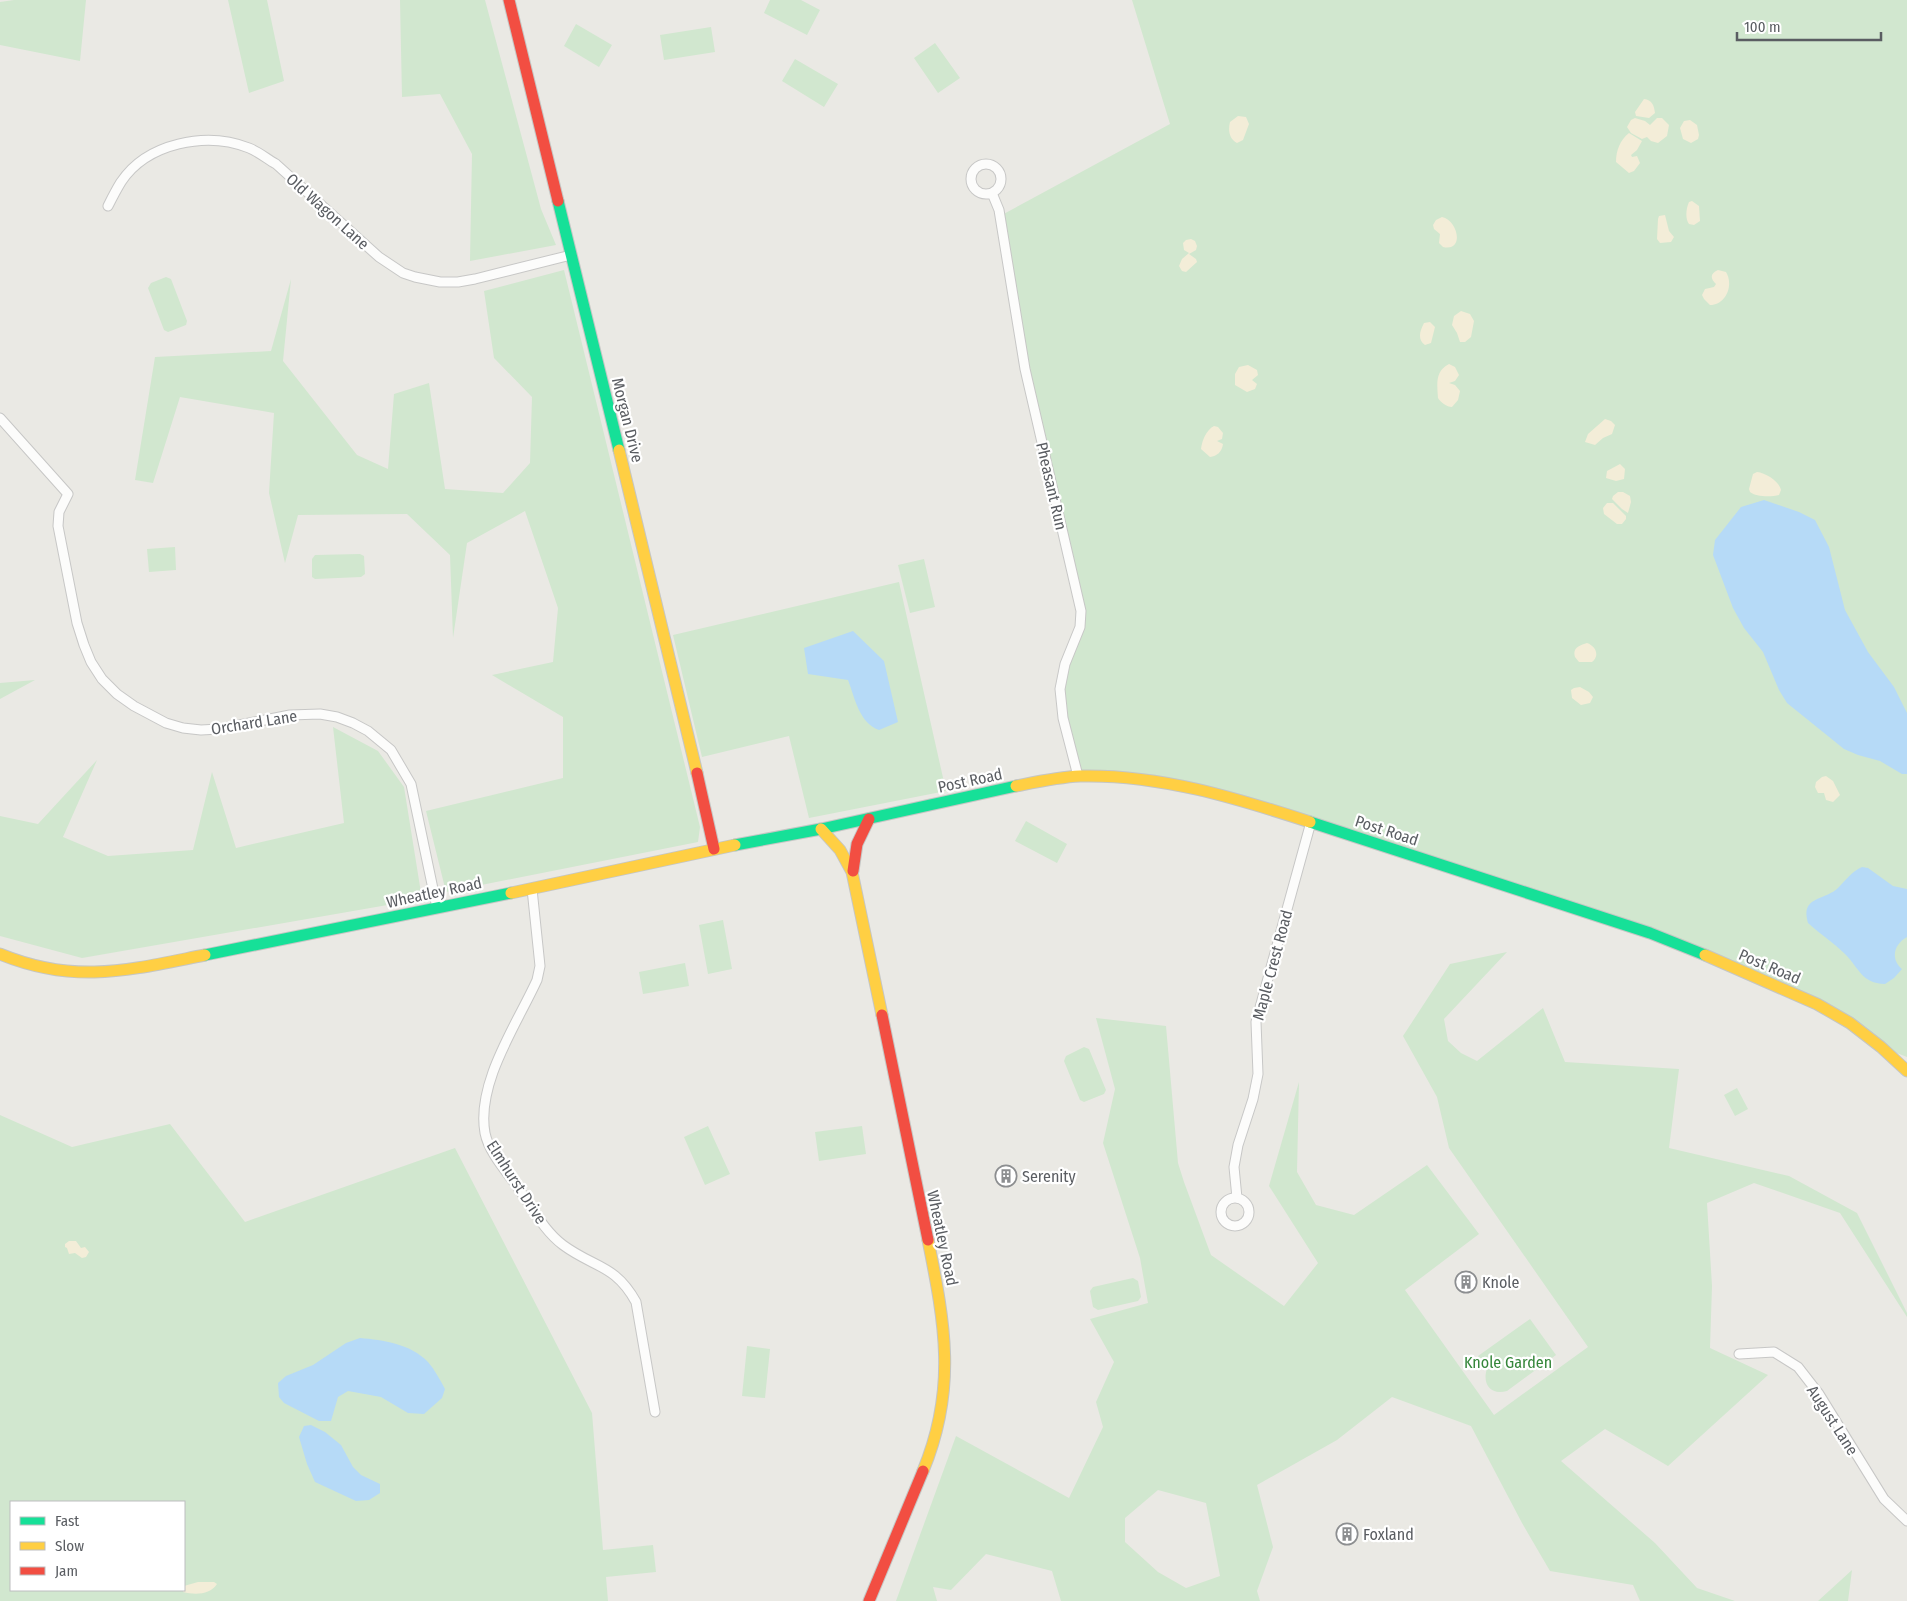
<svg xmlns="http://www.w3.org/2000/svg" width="1907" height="1601" viewBox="0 0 1907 1601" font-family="'Fira Sans Condensed',sans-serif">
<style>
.green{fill:#d1e7cf;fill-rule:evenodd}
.sand{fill:#f3edd8}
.water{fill:#b6daf7}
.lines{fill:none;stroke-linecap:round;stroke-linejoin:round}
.street-casing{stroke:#c7c7c6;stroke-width:11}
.fast-casing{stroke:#c5c6c4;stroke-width:13}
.slow-casing{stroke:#c5c6c4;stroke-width:13}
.jam-casing{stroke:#c5c6c4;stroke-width:13}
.street{stroke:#fcfcfb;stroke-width:9}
.fast{stroke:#16e098;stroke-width:11}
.slow{stroke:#ffcf43;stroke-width:11}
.jam{stroke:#f24e42;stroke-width:11}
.labels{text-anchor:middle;stroke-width:4.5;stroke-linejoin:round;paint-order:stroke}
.street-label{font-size:16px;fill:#5a5d62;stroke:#fff}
.poi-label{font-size:16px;fill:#5a5d62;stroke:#fff;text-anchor:start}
.park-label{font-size:16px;fill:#35863a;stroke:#fff}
</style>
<rect width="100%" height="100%" fill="#eae9e4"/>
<path class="green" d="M14,0h72l-6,61 -80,-16v-43z
M228,0h39l17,81 -35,12z
M400,0h85l56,209 15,36 -86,16 2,-107 -32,-60 -38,3z
M770,0h31l19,10 -13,25 -43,-22z
M1132,0h775v1057l-26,-10 -31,-24 -159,-74 -509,-164 -104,-9 -18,-87 20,-62 -55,-258 -25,-153 170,-92z
M576,24l36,21 -13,22 -35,-21z
M711,27l4,25 -51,8 -4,-25z
M935,43l25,35 -22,15 -24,-35z
M795,59l43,25 -14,23 -42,-26z
M564,270l136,557 -2,15 -252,50 -20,-81 137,-33v-61l-71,-42 61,-13 5,-54 -33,-97 -58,32 -14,95 -3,-83 -43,-41 -109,1 -13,48 -16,-70 5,-80 -94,-16 -27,86 -18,-3 20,-123 116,-6 20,-72 -8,82 74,94 31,14 6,-75 35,-11 16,106 58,4 27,-30 2,-66 -38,-39 -10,-67z
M166,277l5,2 16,42 -1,4 -18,7 -4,-2 -16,-42 3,-5z
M175,547l1,23 -27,2 -2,-23z
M360,554l4,2 1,18 -4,3 -46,2 -3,-2v-18l3,-4z
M924,559l11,48 -25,6 -12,-48z
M899,582l47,209 -137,27 -20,-82 -87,21 -29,-122z
M35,680l-35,19v-16z
M333,727l45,24 26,36 18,112 -340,59 -82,-22v-120l38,8 59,-64 -34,77 45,19 85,-6 19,-78 24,76 108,-25z
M1026,821l41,23 -10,19 -42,-22z
M723,920l9,49 -24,5 -9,-49z
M1507,952l-63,67 4,22 13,12 16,8 66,-53 22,54 114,7 -10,79 120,28 68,37 50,100v4l-67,-104 -86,-30 -47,20 5,83 -2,62 58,27 -100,91 -63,-37 -44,32 94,82 42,45 38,13h-95l-7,-16 -83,-14 -28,-48 -51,-97 -79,-29 -55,43 -80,45 16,62 -16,44 3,10h-199l-9,-30 -66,-17 -35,36 -18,-3 4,14h-41l60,-165 113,62 34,-71 -7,-25 18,-40 -24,-43 58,-16 -8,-45 -37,-115 12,-54 -19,-71 70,8 12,137 6,19 27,73 73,51 34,-43 -49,-77 30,-104 -2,90 19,33 38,10 73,-50 52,69 -74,56 89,125 94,-68 -139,-199 -12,-51 -34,-61 47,-72zM1158,1490l48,13 14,73 -34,12 -28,-16 -33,-30v-24z
M685,963l4,23 -46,8 -4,-22z
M1084,1047l5,2 17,41 -2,4 -20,8 -4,-2 -16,-39 2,-5z
M1737,1088l11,21 -13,7 -11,-21z
M0,1115l72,32 98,-23 75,98 210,-74 137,265 11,137 50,-5 3,27 -50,5 2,24h-608zM11,1502h173v88h-173z
M708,1126l22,48 -25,11 -21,-48z
M862,1126l4,28 -47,7 -4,-29z
M1133,1278l5,3 3,16 -3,4 -40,9 -5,-3 -3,-16 3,-4z
M1530,1319l26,36 -49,36c-17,5 -25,-8 -20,-22l-9,-13z
M747,1346l23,3 -5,49 -23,-2z
M1852,1570l-4,31h-30z"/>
<path class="sand" d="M1644,99c8,1 10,6 11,14l-6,5 -13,-2 -1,-4z
M1238,116l8,1 3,7 -6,16 -6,3c-8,-4 -9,-13 -7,-21z
M1635,118l10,3 5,4 7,-7h5l7,7 -2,11 -9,7 -7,-2 -4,-4 -5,2 -11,-6 -4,-6 4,-7z
M1690,120l7,5 2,10 -1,4 -7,4 -8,-4 -3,-11 4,-7z
M1629,133l13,8 -5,9 -6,5 1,2 5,-1 3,7 -6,8 -5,2 -13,-11c0,-11 4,-22 13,-29z
M1692,201l7,5 1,15 -6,4 -5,-1c-4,-5 -3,-16 0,-22z
M1665,215l4,16 5,6 -3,5 -11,1 -3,-4 1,-20 1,-3z
M1442,217c16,3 23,35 1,30l-4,-4 1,-9 -6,-5 -1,-4 3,-5z
M1191,239l4,2 2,5 -1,4 -7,4 7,5 1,3 -11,10 -4,-1 -3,-5 3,-7 7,-6 -5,-3 -1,-7 3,-3z
M1718,270l8,2c8,13 0,33 -16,33l-6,-6 -2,-4 3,-6 9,-2 2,-3c-5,-5 -7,-10 2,-14z
M1461,311l9,3 4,7 -3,16 -6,5h-5l-3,-9 -5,-8 2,-9z
M1430,322l5,5 -4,16 -6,2c-8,-6 -5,-14 -1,-22z
M1449,364l6,3 4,8 -4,6 -6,2 6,2 5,6 -2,9 -6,7c-5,0 -12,-5 -14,-9 -1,-14 -3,-27 11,-34z
M1248,365l9,5 1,5 -6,5 5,4 -2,5 -8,3 -12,-7v-11l4,-7z
M1605,419l6,2 4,4 -3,9 -9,4 -8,7 -10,-3 3,-8z
M1214,426l4,1 5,6 -1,6 -5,2 6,3c-1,8 -6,12 -13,13l-9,-8c1,-8 5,-19 13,-23z
M1620,464l5,5 -1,10 -8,2 -10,-3 1,-7z
M1757,472c9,1 22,9 24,18l-2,5c-8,2 -23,2 -29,-3l-1,-3 4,-15z
M1618,492h5l7,4 1,6 -3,11 -6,-4 -10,-10 1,-3z
M1607,503h6l13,13v3l-4,5h-5l-13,-10 -1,-6z
M1587,643c9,3 13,13 5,19h-13l-4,-5c-3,-9 5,-12 12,-14z
M1580,687l9,5 4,5 -3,6 -9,2 -9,-7 -1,-8 3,-2z
M1826,776l7,5 7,14 -7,7 -7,-2 -2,-7h-6l-3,-6 1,-5 6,-5z
M69,1241h7l5,7 4,-1 4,5 -3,5 -4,1 -7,-5 -6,1 -2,-6 -2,-1v-3z
M198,1582h16l3,2c-7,11 -22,11 -34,8l1,-6z"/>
<path class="water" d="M1764,500l35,12 16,8 14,27 16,63 23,42 26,35 13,26v61h-5l-22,-13 -22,-6 -14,-6 -57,-46 -8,-13 -16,-38 -19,-24 -11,-20 -20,-53 2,-15 26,-33z
M853,631l31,30 14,61 -19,8c-20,-7 -24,-32 -31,-50l-40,-6 -4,-26z
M1862,867l6,1 25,18 14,3v48c-13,7 -17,22 -5,32l-8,9 -9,6c-24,-1 -25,-15 -40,-30 -11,-11 -25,-20 -37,-31 -8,-27 16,-22 30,-35 8,-8 13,-16 24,-21z
M360,1338c23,2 51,6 68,24 7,8 12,18 17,27l-3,9 -18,16 -16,-1 -27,-16 -33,-6 -10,6 -7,24h-12l-35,-18 -5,-6 -1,-14 8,-7 27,-11 33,-22z
M311,1425l14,7 16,13 12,22 8,8 19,9v9l-11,7 -13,1 -41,-19 -8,-18 -8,-27 5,-11z"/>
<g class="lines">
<g class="street-casing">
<path id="street" d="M971 179a15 15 0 1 1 30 0a15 15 0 1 1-30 0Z
M992,193l7,17 26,159 56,242 -1,16 -15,37 -5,25 3,29 15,58
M108,206c4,-8 8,-16 13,-24 26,-39 85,-51 128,-34 10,4 18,11 27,16l103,93 24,16 12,4 25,5h18l17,-3 96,-24
M0,418l68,76 -9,18 -1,14 19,97 7,22 7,17 11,17 15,15 17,12 32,17 17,5 18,2 18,-1 71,-14 30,-1 17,3 16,6 15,8 23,19 20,34 26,124
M532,889l8,77 -3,14c-20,44 -61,103 -52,153 4,20 22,39 33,55 14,19 26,43 45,57 31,23 52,19 73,57l19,110
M1221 1212a14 14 0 1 1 28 0a14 14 0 1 1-28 0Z
M1237,1198l-3,-31 4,-22 15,-46 5,-25 -2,-52 55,-200
M1739,1354l35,-2 24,15 21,27 65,105 23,22"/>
</g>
<g class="fast-casing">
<path id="fast" d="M558,201l61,249
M1310,822l340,111 55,22
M735,845l86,-16 195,-43
M205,955l306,-62"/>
</g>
<g class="slow-casing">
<path id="slow" d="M619,450l78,323
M1016,786c20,-4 43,-9 64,-10 79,-2 156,22 230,46
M821,829l19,21 12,22 30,143
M511,893l224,-48
M0,954c76,31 129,16 205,1
M1705,955l112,49 33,19 31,24 26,24
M923,1471c34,-82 22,-147 5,-231"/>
</g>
<g class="jam-casing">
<path id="jam" d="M509,0l49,201
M697,773l17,76
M853,871l4,-27 12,-25
M882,1015l46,225
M869,1601l54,-130"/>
</g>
<use href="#street" class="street"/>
<use href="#fast" class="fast"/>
<use href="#slow" class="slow"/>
<use href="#jam" class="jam"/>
</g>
<defs>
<g id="building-ring" transform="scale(1.125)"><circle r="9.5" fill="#fff" stroke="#8c8e90" stroke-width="1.5"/><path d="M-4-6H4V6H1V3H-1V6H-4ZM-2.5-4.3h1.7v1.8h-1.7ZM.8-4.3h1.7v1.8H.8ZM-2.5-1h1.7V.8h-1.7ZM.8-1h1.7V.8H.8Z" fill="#8c8e90"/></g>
</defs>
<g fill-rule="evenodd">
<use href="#building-ring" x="1006" y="1176"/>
<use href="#building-ring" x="1466" y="1282"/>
<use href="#building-ring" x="1347" y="1534"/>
</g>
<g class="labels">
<g class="street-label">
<text transform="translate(328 211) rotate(42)" y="6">Old Wagon Lane</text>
<text transform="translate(628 420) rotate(76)" y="6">Morgan Drive</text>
<text transform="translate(1052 486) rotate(77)" y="6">Pheasant Run</text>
<text transform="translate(254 722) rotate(-9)" y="6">Orchard Lane</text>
<text transform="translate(970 780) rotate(-12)" y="6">Post Road</text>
<text transform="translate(1387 830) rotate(18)" y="6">Post Road</text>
<text transform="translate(434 892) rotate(-12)" y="6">Wheatley Road</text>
<text transform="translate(1272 965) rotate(-75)" y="6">Maple Crest Road</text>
<text transform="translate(1770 966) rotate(23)" y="6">Post Road</text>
<text transform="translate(517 1182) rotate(57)" y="6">Elmhurst Drive</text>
<text transform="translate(943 1238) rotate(78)" y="6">Wheatley Road</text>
<text transform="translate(1833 1420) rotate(57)" y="6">August Lane</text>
</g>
<g class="poi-label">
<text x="1022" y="1182">Serenity</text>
<text x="1482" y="1288">Knole</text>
<text x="1363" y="1540">Foxland</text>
</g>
<g class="park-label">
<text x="1508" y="1368">Knole Garden</text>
</g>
</g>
<rect x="10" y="1501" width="175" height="90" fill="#ffffff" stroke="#bdbec0"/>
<rect x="20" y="1517" width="25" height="8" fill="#16e098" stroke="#bdbec0"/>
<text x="55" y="1526" font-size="15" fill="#5a5d62">Fast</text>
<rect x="20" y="1542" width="25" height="8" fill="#ffcf43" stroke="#bdbec0"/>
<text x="55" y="1551" font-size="15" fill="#5a5d62">Slow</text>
<rect x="20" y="1567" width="25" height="8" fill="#f24e42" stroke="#bdbec0"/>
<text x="55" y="1576" font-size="15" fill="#5a5d62">Jam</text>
<path d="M1737 32v8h144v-8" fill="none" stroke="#5a5d62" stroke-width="2.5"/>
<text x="1744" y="32" font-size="15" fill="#5a5d62" stroke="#ffffff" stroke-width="4" paint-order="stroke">100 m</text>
</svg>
